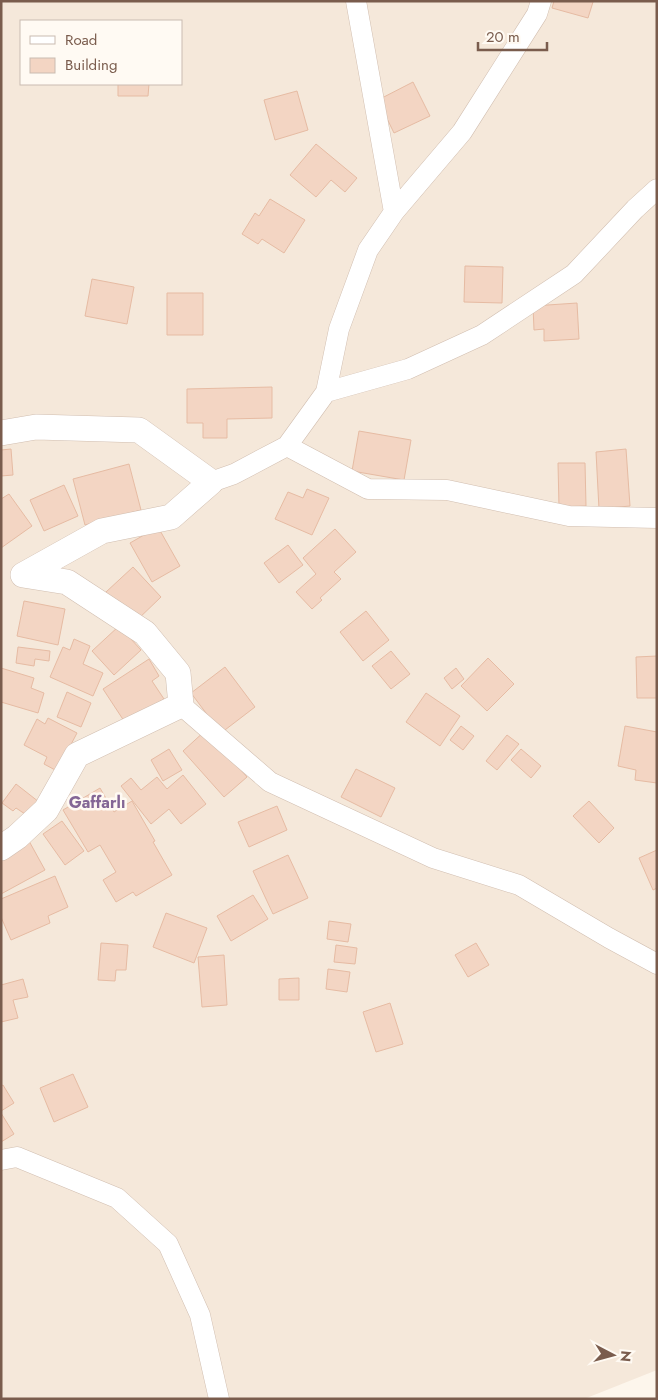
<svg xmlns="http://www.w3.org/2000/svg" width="658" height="1400" viewBox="0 0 658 1400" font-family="Jost,sans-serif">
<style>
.residential{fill:#f5e8da;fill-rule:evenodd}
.building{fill:#f3d5c3;stroke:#e6bba3}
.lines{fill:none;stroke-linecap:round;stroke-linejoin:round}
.minor-casing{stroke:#d1beb0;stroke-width:21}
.tertiary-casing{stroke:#d1beb0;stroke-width:26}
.minor{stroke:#fff;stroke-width:20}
.tertiary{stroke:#fff;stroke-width:25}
.labels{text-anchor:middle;stroke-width:5;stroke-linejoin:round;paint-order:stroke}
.quarter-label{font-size:16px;font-weight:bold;fill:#846695;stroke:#fffaf3}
</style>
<rect width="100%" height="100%" fill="#fdf6ec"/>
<path class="residential" d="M1,1h656v1369l-73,29h-583zM21,21h160v63h-160z"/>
<path class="building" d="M554,1h38l1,1 -5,16 -36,-10z
M413,82l17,34 -36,17 -16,-33z
M118,84h31l-1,12h-30z
M297,91l11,39 -33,10 -11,-40z
M316,144l41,34 -12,14 -14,-12 -15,17 -26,-22z
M270,199l35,21 -21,33 -22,-14 -4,5 -16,-10 13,-21 4,3z
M465,266l38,1 -1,36 -38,-1z
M92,279l42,8 -7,37 -42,-8z
M167,293h36v42h-36z
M577,303l2,36 -35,2v-12l-10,1 -1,-24z
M272,387v31l-45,1v19h-24v-15h-16v-34z
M359,431l52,9 -7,40 -52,-9z
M11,449l2,26 -12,1v-26z
M626,449l4,57 -31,3 -3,-57z
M558,463h27l1,43 -27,1z
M129,464l12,46 -56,15 -12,-46z
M64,485l14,31 -34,15 -14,-31z
M307,489l22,9 -17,37 -37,-16 13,-27 15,6z
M9,494l23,32 -31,22v-49z
M158,527l22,39 -28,16 -22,-39z
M335,529l21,23 -22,20 7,7 -21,19 2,2 -10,9 -16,-17 20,-18 -13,-16z
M288,545l15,20 -24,18 -15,-20z
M133,567l28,30 -26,25 -29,-30z
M24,601l41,8 -7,36 -41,-9z
M366,611l23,29 -26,21 -23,-29z
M119,626l22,24 -27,25 -22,-24z
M74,639l16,7 -7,18 20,9 -10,23 -43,-19 13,-30 7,3z
M18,647l32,4 -1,10 -14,-2 -1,7 -18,-3z
M391,651l19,23 -19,15 -19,-23z
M657,656v42h-20l-1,-41z
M488,658l26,26 -27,27 -26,-25z
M149,659l10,17 -7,5 12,18 -38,25 -23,-35z
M225,667l30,40 -34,26 -30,-40z
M1,668l33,10 -3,10 13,5 -6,20 -37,-11z
M456,668l8,11 -12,10 -8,-11z
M67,692l24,11 -10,24 -24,-10z
M426,693l34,23 -20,30 -34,-24z
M48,718l29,15 -20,38 -13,-7 3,-7 -23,-12 13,-26 8,5z
M461,726l13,10 -11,14 -13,-10z
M625,726l32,6v51l-22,-3 1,-10 -18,-4z
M206,730l41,47 -23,20 -41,-46z
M507,735l12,9 -22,26 -11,-9z
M169,749l13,21 -19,11 -12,-21z
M521,749l20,17 -10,12 -20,-18z
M356,769l39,19 -14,29 -40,-20z
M183,775l23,29 -25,20 -12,-15 -18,15 -30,-38 10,-8 10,12 16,-13 10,12z
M16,784l23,18 -11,14 -12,-8 -3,3 -11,-8z
M100,788l14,24 18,-11 23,40 -2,1 19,33 -36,21 -3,-4 -17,10 -13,-22 13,-8 -16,-27 -12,7 -25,-42z
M589,801l25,27 -15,15 -26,-27z
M277,806l10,24 -38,17 -11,-25z
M62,821l22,30 -19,14 -22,-31z
M29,841l16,29 -44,24v-37z
M657,850v38l-4,2 -14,-32z
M288,855l20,43 -35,16 -20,-43z
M55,876l13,31 -20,9 2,7 -39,17 -10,-23v-18z
M253,895l15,24 -37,22 -14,-25z
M166,913l41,15 -13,35 -41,-16z
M329,921l22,3 -3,18 -21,-3z
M101,943l27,2 -2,25h-10l-1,11 -17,-1z
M476,943l13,22 -21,12 -13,-22z
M336,945l21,3 -2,16 -21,-2z
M224,955l3,50 -25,2 -4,-50z
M328,969l22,3 -3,20 -21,-3z
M299,978v22h-20v-21z
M23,979l5,18 -15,3 5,18 -17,4v-37z
M390,1003l13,41 -27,8 -13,-40z
M73,1074l15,33 -34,15 -14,-34z
M3,1085l11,18 -13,8v-25z
M1,1113l13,21 -13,8z"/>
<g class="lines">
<g class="minor-casing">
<path id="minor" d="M356,1l38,211
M326,392l13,-63 29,-79 26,-38 68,-80 75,-118 4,-13
M287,446l81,43 79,1 122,26 88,2
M211,482l23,-8 53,-28 39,-54 82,-23 74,-34 92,-61 61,-65 22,-20
M181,705l89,77 163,76 86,27 90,53 48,26
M1,1160l16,-3 100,41 51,46 32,71 19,84"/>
</g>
<g class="tertiary-casing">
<path id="tertiary" d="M1,433l35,-6 103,3 72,52 -40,35 -69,14 -79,44 44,7 78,51 33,40 3,32 -104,50 -31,55 -29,27 -16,11"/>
</g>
<use href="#minor" class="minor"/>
<use href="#tertiary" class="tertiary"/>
</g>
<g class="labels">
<g class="quarter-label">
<text x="97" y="808">Gaffarlı</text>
</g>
</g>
<rect width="658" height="1400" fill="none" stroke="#7a5c4d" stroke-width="5"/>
<rect x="20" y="20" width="162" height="65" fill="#fffaf3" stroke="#cabbb1"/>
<rect x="30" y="36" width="25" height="8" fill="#ffffff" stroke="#cabbb1"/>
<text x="65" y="45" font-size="15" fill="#7a5c4d">Road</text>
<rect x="30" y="58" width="25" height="15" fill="#f3d5c3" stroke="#cabbb1"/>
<text x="65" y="70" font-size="15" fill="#7a5c4d">Building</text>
<g transform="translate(613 1355) rotate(96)" stroke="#fffaf3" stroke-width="4" paint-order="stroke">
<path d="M0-4L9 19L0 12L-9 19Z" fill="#7a5c4d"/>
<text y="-8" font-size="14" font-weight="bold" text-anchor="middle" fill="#7a5c4d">N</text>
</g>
<path d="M478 42v8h69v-8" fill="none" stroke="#7a5c4d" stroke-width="2.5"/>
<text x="486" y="42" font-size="15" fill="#7a5c4d" stroke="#fffaf3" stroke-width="4" paint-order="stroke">20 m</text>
</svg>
